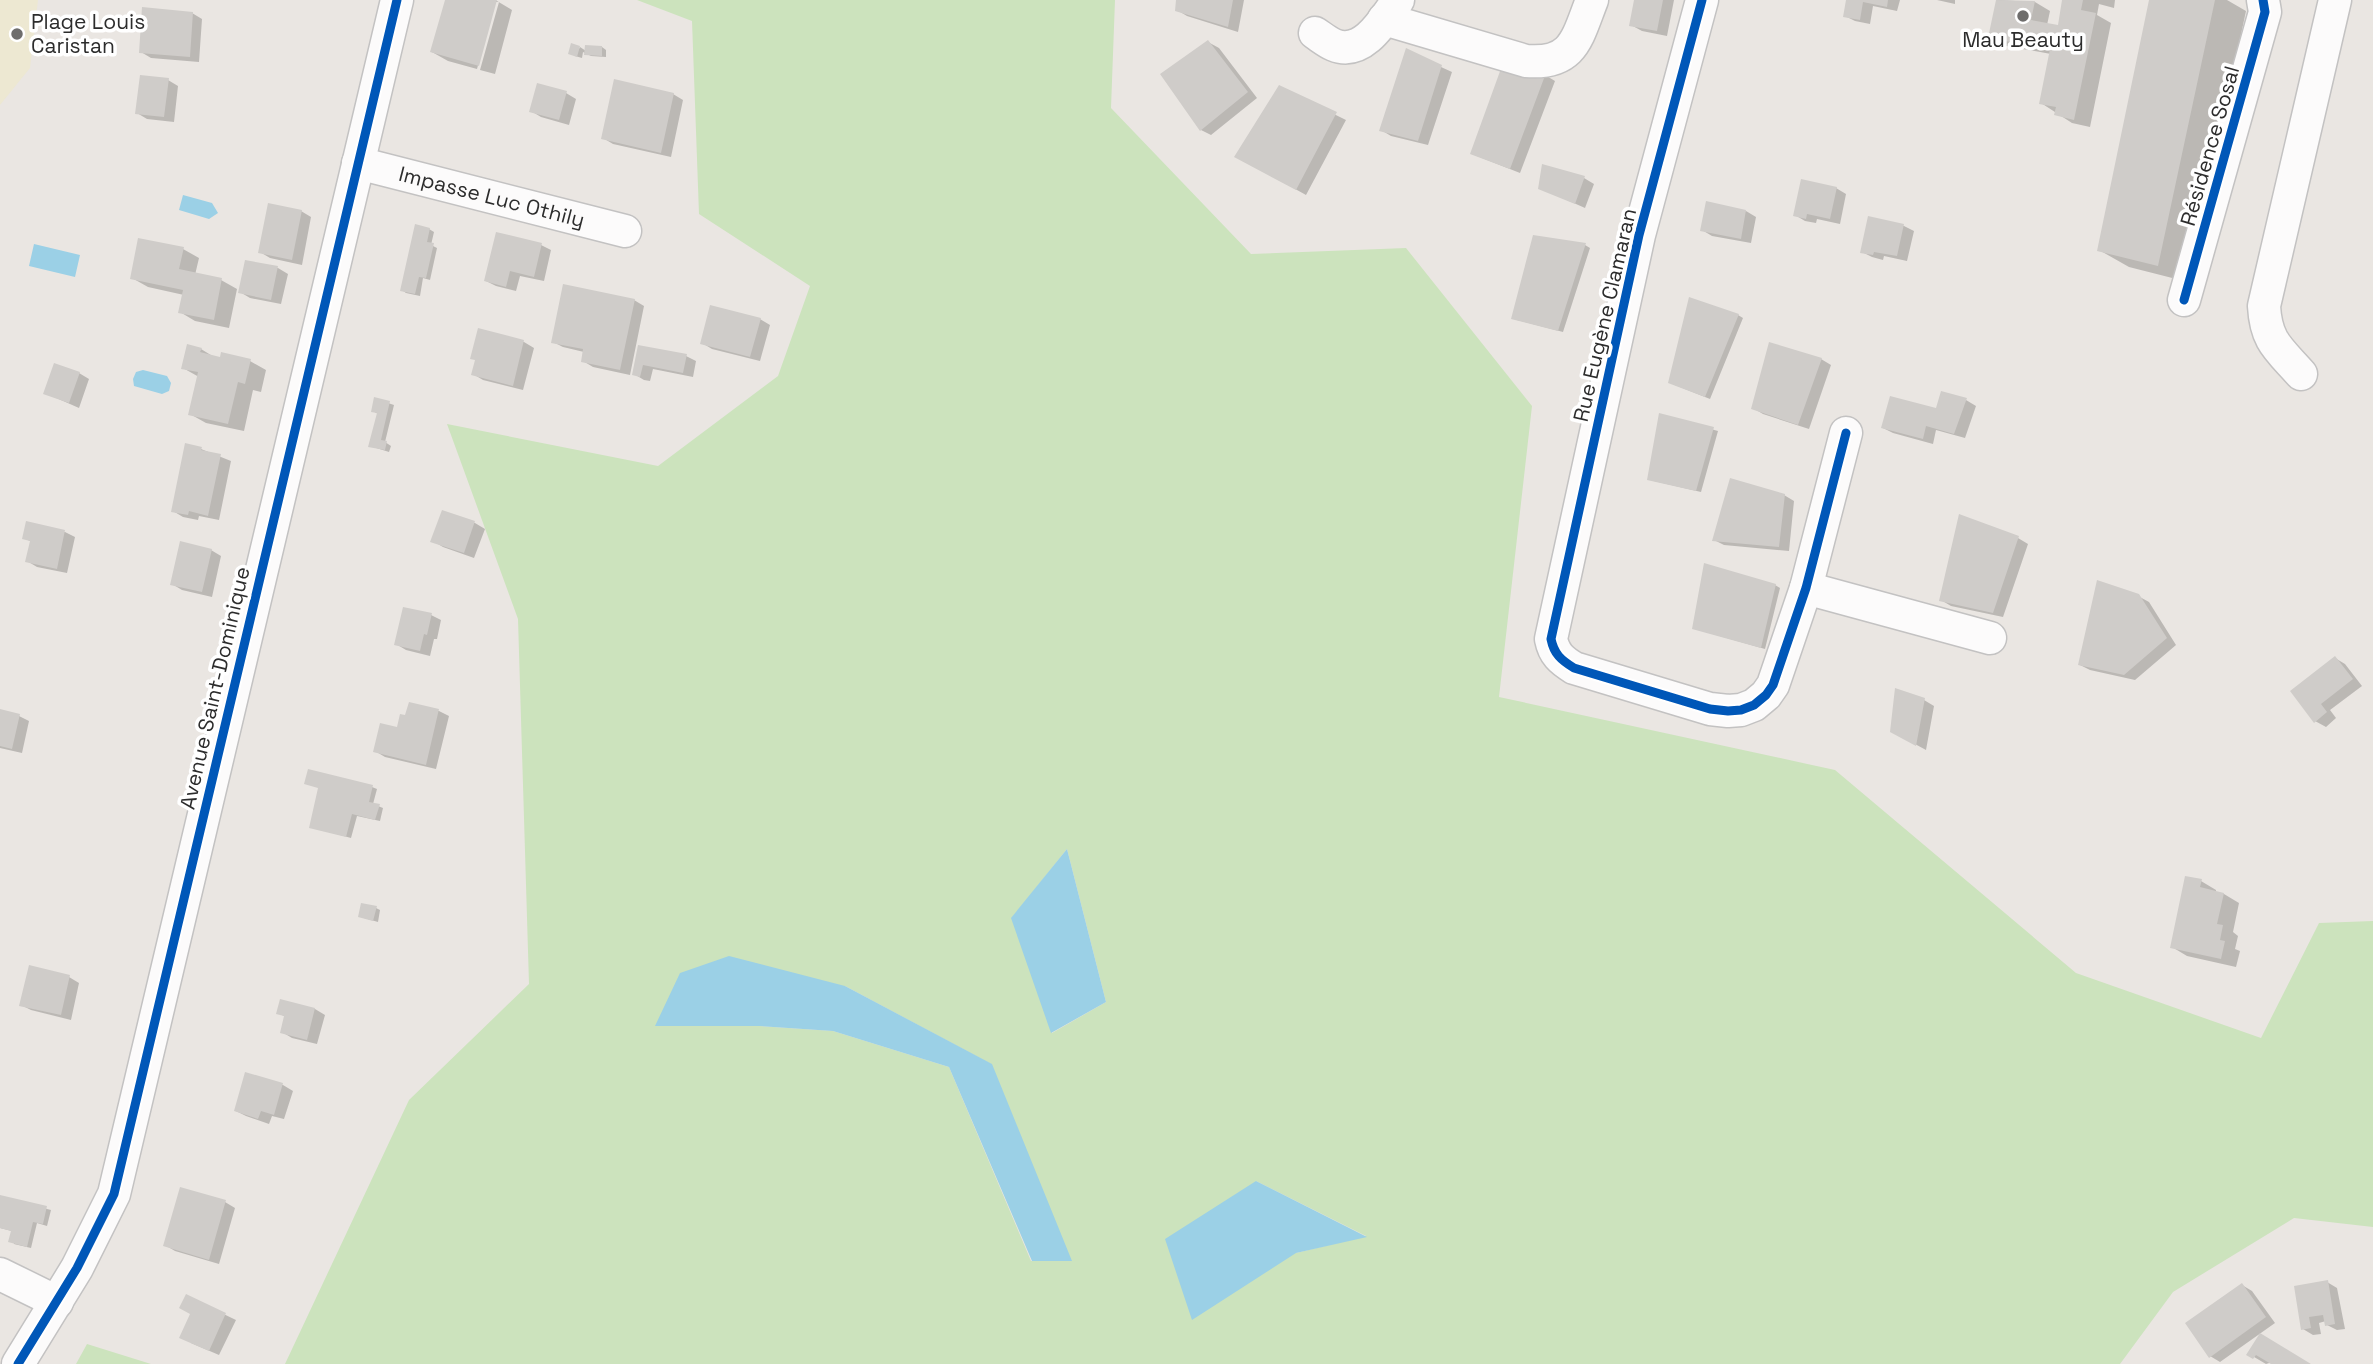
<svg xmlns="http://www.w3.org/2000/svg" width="2373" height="1364" viewBox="0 0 2373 1364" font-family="'Space Grotesk',sans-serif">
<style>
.green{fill:#cce3bd;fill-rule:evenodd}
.sand{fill:#ede8d2}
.water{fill:#9bd0e6}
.shadow{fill:#0003}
.building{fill:#cfccc9}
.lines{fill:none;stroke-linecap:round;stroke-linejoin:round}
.minor-casing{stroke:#c3c2c2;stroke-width:35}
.minor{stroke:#fcfbfb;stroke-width:32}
.cycleway-casing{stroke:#fff;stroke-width:13}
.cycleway{stroke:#0057b8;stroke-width:9}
.poi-dot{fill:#6e6d6c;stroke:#fff;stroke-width:2.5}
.labels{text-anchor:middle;stroke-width:7;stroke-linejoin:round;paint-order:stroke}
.poi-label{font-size:21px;fill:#2c2c2c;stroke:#fff;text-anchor:start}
.street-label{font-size:21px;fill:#2c2c2c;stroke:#fff}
</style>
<rect width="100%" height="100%" fill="#eae6e2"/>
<path class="green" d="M637,0h478l-4,108 140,146 155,-6 126,158 -33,291 336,73 241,203 185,65 58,-115 54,-2v306l-79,-9 -121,74 -53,72h-1835l124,-264 120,-116 -11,-365 -71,-195 211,42 120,-90 32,-90 -111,-72 -7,-193zM1067,849l39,153 -54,31 -40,-115zM845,986l146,78 80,197h-40l-82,-194 -116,-36 -74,-5zM1256,1181l110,55 -70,17z
M87,1344l64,20h-75z"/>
<path class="sand" d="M0,0h38l-8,68 -30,37z"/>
<path class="water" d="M183,195l29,8 6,10 -9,6 -30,-9z
M34,244l46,11 -5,22 -46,-11z
M143,370l24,6 4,7 -2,8 -7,3 -28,-8 -1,-7 3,-7z
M1067,849l39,153 -55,31 -40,-115z
M729,956l116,30 147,78 80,197h-40l-83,-194 -116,-36 -74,-5h-104l25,-53z
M1256,1181l111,56 -71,16 -104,67 -27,-81z"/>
<path class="shadow" d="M446,0h48l3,1 15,9 -17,64 -15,-4 19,-68h-4l-18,67 -29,-8 -16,-9z
M1178,0h66l-6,32 -51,-16 -10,-6z
M1636,0h38l-7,36 -25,-5 -11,-6z
M1848,0h52l-3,11 -24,-5 -3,18 -15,-3 -10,-5z
M1937,0h18v4z
M1997,0l38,2 15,9 -3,14 12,2 5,-27h51l-1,8 -15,-4 -2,11 14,8 -21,104 -18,-4 -31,-20 10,-49 -45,-8 -16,-9z
M2151,0h76l19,11 -58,271 -59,-15 -30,-17z
M192,13l10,6 -3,43 -48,-4 -10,-6z
M1208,42l11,6 38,50 -46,37 -10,-5z
M580,47l6,4 16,-4 4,3v7l-15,-1 -8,-4 -1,6 -7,-2z
M1441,67l11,5 -24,73 -37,-9 -10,-6z
M1545,75l10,6 -35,92 -48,-19z
M168,80l10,6 -4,36 -27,-3 -10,-6z
M1279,87l67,33 -40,75 -70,-39z
M566,93l10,6 -7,26 -28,-8 -10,-6z
M673,94l10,6 -12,57 -58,-13 -10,-6z
M1584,178l10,6 -9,24 -45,-20z
M1836,188l10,6 -6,30 -23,-5 -1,4 -11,-2 -10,-6z
M301,211l10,6 -9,48 -32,-7 -10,-6z
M1746,211l10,6 -5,26 -39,-7 -10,-6z
M1869,218l35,8 10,5 -7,30 -23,-5 -1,4 -11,-3 -10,-5z
M429,229l5,3 -3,13 6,3 -7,32 -7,-2 -3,18 -14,-3 -4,-3z
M541,245l10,5 -7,31 -24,-5 -4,15 -20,-5 -10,-5z
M1585,245l5,3 -27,84 -46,-12z
M183,249l16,9 -4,17 26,5 16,9 -8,39 -34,-7 -15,-9 4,-17 -36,-8 -16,-9z
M246,263l32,5 10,6 -7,30 -31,-6 -10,-6z
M634,300l10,6 -14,69 -37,-8 -10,-6 1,-9 -21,-5 -10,-5z
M1738,315l5,3 -33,81 -35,-14z
M760,319l10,6 -10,36 -48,-12 -10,-6z
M479,330l45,12 10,6 -11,42 -40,-10 -10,-6 4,-13z
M639,347l47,9 10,5 -3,16 -40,-8 -3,12 -6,-1 -10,-6z
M201,349l13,8 36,4 16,9 -5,22 -8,-2 -9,41 -38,-8 -16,-9 9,-37 -16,-9z
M1821,359l10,6 -22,64 -46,-15 -10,-6z
M79,373l10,6 -10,29 -34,-15z
M376,399l18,6 -9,37 6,4 -2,6 -19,-6 8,-32 -5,-3z
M1966,400l10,6 -11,32 -29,-8 -3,14 -40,-11 -10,-5z
M1661,415l57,16 -17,61 -47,-11z
M201,449l30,12 -12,59 -20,-4 -1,4 -15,-3 -10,-6z
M1784,495l10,6 -5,50 -65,-6 -10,-5z
M443,512l32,11 10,6 -11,29 -31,-11 -10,-6z
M65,532l10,5 -8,36 -30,-6 -10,-6 5,-19 -8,-4z
M2018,538l10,6 -25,73 -52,-11 -10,-6z
M211,550l10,6 -9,41 -30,-7 -10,-6z
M1775,585l5,3 -15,61 -66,-19z
M2138,596l11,6 27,43 -41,35 -45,-10 -10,-5z
M431,615l10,5 -4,19h-3l-4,17 -24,-6 -10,-6z
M2335,658l10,6 17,22 -32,24 6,8 -10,9 -11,-6z
M1924,700l10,6 -8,44 -35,-19z
M410,704l29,7 10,5 -13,53 -51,-12 -10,-6 23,-22 9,-12z
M0,711l19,5 10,5 -7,32 -22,-5z
M372,787l5,2 -4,15 10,4 -3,13 -23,-5 -6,22 -40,-11z
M2201,881l15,9v2l8,2 15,9 -6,29 5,4 -3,13 5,2 -4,16 -49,-11 -15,-9z
M376,908l4,2 -2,12 -14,-4z
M69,977l10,6 -8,37 -40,-10 -10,-5z
M281,1001l34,8 10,6 -8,29 -25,-6 -10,-6 4,-15 -8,-4z
M246,1074l37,11 10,6 -9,28 -12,-3 -3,8 -23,-8 -10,-5z
M0,1197l51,13 -4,16 -10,-3 -6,25 -17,-4 -2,-13 -12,-3z
M225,1202l10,6 -16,56 -44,-13 -10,-6z
M2327,1282l10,6 8,41 -8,1 -10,-5 -1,-4 -7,2 2,11 -8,1 -10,-6 -7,-41z
M2242,1285l10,6 23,32 -55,39 -10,-6z
M186,1296l50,24 -17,35 -28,-12 1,-29z
M2260,1335l48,29 -36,-2 -6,2 -17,-10z"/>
<path class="building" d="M445,0h52l-18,66 -49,-14z
M1176,0h57l-5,27 -53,-16z
M1634,0h29l-6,31 -28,-5z
M1846,0h42l-1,7 -24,-5 -3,18 -17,-3z
M1996,0l39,1 -4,19 27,5 4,-25h21l-2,10 15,3 -22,107 -20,-5 2,-8 -17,-3 11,-55 -62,-11z
M2149,0h66l-57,266 -61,-15z
M142,7l51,5 -3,45 -51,-4z
M1208,40l40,52 -48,39 -40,-57z
M571,43l9,3 -3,11 -9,-3z
M585,45l17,1v10l-18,-1z
M1406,48l36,17 -24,76 -39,-10z
M1503,63l43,10 -36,96 -40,-15z
M140,75l29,3 -5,39 -29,-3z
M614,79l60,14 -13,60 -60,-14z
M537,83l30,8 -8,29 -30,-8z
M1279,85l58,27 -41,78 -62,-33z
M1542,164l43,12 -10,28 -37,-15z
M1801,179l36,8 -7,32 -23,-5 -1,5 -13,-3z
M1706,201l40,9 -5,29 -41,-8z
M268,203l34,7 -10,50 -34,-7z
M1868,216l36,8 -7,32 -23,-4 -1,3 -13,-2z
M415,224l15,4 -3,14 7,1 -8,35 -7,-1 -4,17 -15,-3z
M496,232l46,11 -8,34 -24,-6 -4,16 -22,-6z
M1533,235l53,8 -28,88 -47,-12z
M138,238l46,9 -5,22 43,9 -8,42 -36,-7 5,-23 -53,-11z
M245,260l33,6 -7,34 -33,-7z
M563,284l72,15 -15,71 -39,-8 2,-13 -32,-6z
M1689,297l50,17 -34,83 -37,-14z
M710,305l51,13 -11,39 -50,-13z
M478,328l46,12 -11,46 -42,-11 4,-15 -5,-1z
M1769,342l53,16 -24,67 -47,-16z
M187,344l15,4 -2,4 20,5 1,-5 30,7 -6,25 -7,-2 -10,42 -40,-9 10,-43 -17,-3z
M638,345l49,9 -4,19 -40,-8 -3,12 -8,-2z
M54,363l26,9 -11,31 -26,-9z
M1941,391l26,7 -13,36 -28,-8 -3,13 -42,-11 9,-32 46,12z
M374,397l16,4 -9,39 6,1 -2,9 -17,-3 9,-34 -6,-1z
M1659,413l55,14 -18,64 -49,-11z
M185,443l17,4 -1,3 20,4 -13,62 -19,-5 -1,4 -17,-3z
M1730,478l55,16 -6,53 -67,-6z
M442,510l33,11 -11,32 -34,-11z
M1959,514l60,22 -26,77 -54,-12z
M26,521l39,9 -8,39 -32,-7 5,-21 -8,-2z
M180,541l32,8 -10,43 -32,-7z
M1704,563l72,21 -15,64 -69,-19z
M2097,580l42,14 28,44 -43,37 -46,-10z
M403,607l29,6 -5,22 -3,-1 -4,17 -26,-6z
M2335,656l18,23 -32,25 6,8 -13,11 -24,-32z
M1895,688l30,10 -9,48 -26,-14z
M409,702l30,7 -13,56 -53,-13 7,-29 17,4 3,-13 5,1z
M0,709l20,5 -8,35 -12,-3z
M308,769l65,16 -4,17 11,2 -5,16 -23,-6 -6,23 -37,-9 9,-40 -14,-4z
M2185,876l17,3 -2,8 24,6 -7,31 6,1 -3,15 5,1 -4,18 -51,-11z
M361,903l16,3 -4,15 -15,-4z
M29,965l41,10 -9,40 -42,-9z
M280,999l35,9 -8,32 -27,-7 4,-17 -8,-2z
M245,1072l38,11 -9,32 -13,-4 -3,8 -24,-8z
M180,1187l46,13 -17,60 -46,-14z
M0,1195l47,11 -4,18 -10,-2 -6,25 -19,-5 3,-11 -11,-3z
M2328,1280l7,44 -10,2 -2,-11 -14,2 2,11 -10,2 -7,-44z
M2242,1283l24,34 -57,41 -24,-35z
M186,1294l40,19 -17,38 -30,-13 11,-24 -11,-6z
M2260,1333l51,31h-40l-15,-9 -3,4 -7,-4z"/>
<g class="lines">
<g class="minor-casing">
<g id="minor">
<path d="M1702,0l-63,235 -88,404c3,15 10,21 23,29l136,41 18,2 13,-1 13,-5 12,-10 7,-10 33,-97 40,-155"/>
<path d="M1384,19l142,42c48,4 51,-23 66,-61"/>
<path d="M1315,33c6,4 12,9 19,12 29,12 50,-25 64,-45"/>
<path id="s1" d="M358,163l267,68"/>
<path d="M2184,300l81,-288 -2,-12"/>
<path d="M2301,374c-22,-25 -35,-32 -37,-68l71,-306"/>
<path d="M1806,588l184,50"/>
<path d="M0,1274l57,28"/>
<path d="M18,1364l59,-96 37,-74 283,-1194"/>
</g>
</g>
<use href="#minor" class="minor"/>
<g class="cycleway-casing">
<path id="cycleway" d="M1702,0l-63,235 -88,404c3,15 10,21 23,29l136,41 18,2 13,-1 13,-5 12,-10 7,-10 33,-97 40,-155
M2184,300l81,-288 -2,-12
M18,1364l59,-96 37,-74 283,-1194"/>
</g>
<use href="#cycleway" class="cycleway"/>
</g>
<g class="poi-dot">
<circle cx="2023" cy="16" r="7"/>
<circle cx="17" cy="34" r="7"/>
</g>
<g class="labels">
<g class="poi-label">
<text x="31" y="29">Plage Louis<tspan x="31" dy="24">Caristan</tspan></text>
<text x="2023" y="47" text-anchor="middle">Mau Beauty</text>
</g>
<g class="street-label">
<text transform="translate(2210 146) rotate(-74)" y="7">Résidence Sosal</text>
<text dy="7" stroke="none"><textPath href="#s1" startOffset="138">Impasse Luc Othily</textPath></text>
<text transform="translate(1605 315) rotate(-77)" y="7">Rue Eugène Clamaran</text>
<text transform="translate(215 688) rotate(-77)" y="7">Avenue Saint-Dominique</text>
</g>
</g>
</svg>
